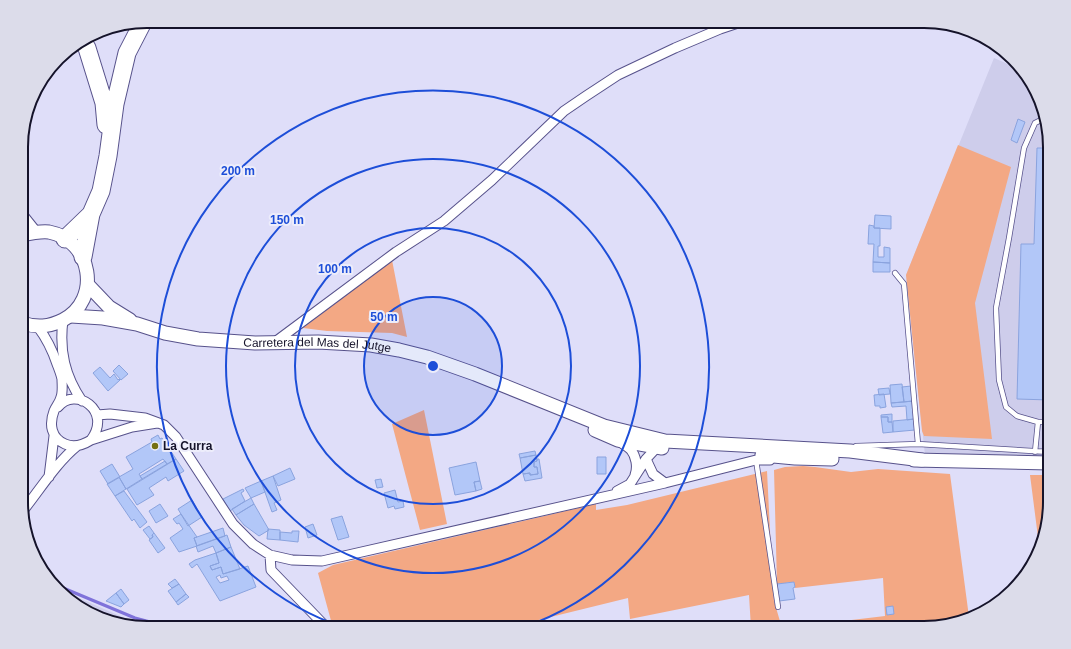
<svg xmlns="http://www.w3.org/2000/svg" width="1071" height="649" viewBox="0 0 1071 649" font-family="Helvetica,sans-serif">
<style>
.built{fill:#cecdeb}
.green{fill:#f3a884}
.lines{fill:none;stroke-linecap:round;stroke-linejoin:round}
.stream{stroke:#7f72da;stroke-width:3}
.building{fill:#b2c7f8;stroke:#8aa3de;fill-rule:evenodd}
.lane-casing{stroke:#57528b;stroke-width:6}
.street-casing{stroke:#57528b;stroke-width:11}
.secondary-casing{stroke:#57528b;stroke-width:15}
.highway-casing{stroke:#57528b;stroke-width:19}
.lane{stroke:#fff;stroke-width:4.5}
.street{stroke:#fff;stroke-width:9}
.secondary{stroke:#fff;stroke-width:13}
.highway{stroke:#fff;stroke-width:17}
.ring{fill:none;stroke:#1d4ed8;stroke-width:2}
.poi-dot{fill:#757011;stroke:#ededfb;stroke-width:1.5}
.labels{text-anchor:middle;stroke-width:4;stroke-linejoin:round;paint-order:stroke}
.street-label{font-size:12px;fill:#15132a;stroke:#ededfb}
.poi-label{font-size:12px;font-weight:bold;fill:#15132a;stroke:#ededfb;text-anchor:start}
.rim{fill:none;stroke:#15132a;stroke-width:2}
.centre{fill:#1d4ed8;stroke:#ededfb;stroke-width:2}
.ring-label{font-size:12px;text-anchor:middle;font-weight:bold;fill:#1d4ed8;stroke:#ededfb;stroke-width:4;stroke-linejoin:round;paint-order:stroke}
</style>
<rect width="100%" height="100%" fill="#dfdef9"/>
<path class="built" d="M994,58l26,11 9,8 21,61v329l-124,-2 -20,-190z
M63,591l73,32 -1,2 -51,-14z"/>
<path class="green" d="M958,145l53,22 -36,136 17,136 -68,-3 -2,-5 -16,-156z
M392,260l15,77 -15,-4 -65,-2 -24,-3z
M424,410l23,114 -27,6 -28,-106z
M803,466l12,1 36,5 27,-3 72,5 19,143 -37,11h-114v-4l67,-8 -2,-38 -88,10 -1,-6 -17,2 -3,-114 11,-3z
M767,471l6,119 1,11 8,27h-31l-2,-33 -119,24 -2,-21 -122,30h-173l-15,-55 15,-8 263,-61v6l31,-5z
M1030,475h20v35l-11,35z"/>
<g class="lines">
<path class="stream" d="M56,585l79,33 38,10"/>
</g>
<path class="building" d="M1018,119l7,3 -8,21 -6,-3z
M1037,148h13v252l-33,-1 4,-155h13z
M875,215l16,1v13l-17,-1z
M869,225l5,1v2h6v18h-2v11h6v-10l6,1v15l-17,-1 1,-18h-6z
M873,262l17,1v9h-17z
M119,365l9,9 -7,6 -8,-9z
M100,367l10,11 4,-4 4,6 1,-1 1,1 -12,11 -15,-18z
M902,384l2,18 -13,1 -1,-18z
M911,386l2,15 -9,1 -2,-15z
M889,388l1,6 -11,1 -1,-6z
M884,394l2,13 -6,1v-2h-5l-1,-11z
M913,401l1,18 -7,1 -1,-14 -14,1 -1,-4z
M892,414v8h-4v-5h-7v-2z
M881,417h7v5h4l1,10 -10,1z
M914,419l1,11 -22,2v-11z
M158,435l2,4 2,-1 14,21 -9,5 -4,-5 -24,15 3,5 -16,10 -7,-12 14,-8 -7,-12 26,-15 -1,-3z
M535,451l1,4 -16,3 -1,-4z
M536,455l1,6 -3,1v5h3l1,7 -8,1v-2l-7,1 -3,-16z
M597,457h9v17h-9z
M176,459l8,12 -16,10 -2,-4 -17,11 5,7 -17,10 -10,-16z
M537,459h2l3,19 -17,3 -2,-7 7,-1v2l8,-1 -1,-7h-3v-5l3,-1z
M165,461l2,3 -25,15 -2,-3z
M476,462l4,19 -6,1 2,9 -21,4 -6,-27z
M112,464l8,13 -12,7 -8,-13z
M290,468l5,11 -17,7 -5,-10z
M273,476l8,24 -7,3 3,7 -5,2 -11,-31z
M119,477l7,12 -11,7 -8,-12z
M381,479l2,8 -6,1 -2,-8z
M261,481l4,11 -14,6 -6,-10z
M480,481l2,8 -6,2 -2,-9z
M243,489l1,2 -3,2 4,8 -15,10 -7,-12z
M395,490l3,12 5,-1 1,6 -9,2 -1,-3 -6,2 -4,-15z
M124,491l23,31 -7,6 -6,-9 -2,2 -17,-25z
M251,498l3,6 -18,11 -4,-6z
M192,500l10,17 -14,9 -10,-17z
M160,504l8,12 -12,7 -7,-12z
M254,504l15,26 -10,6 -15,-11 -8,-10z
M181,514l16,23 -3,1 3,8 -18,6 -9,-14 13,-9 -4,-6 -2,1 -4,-5z
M342,516l7,21 -11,3 -7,-21z
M313,524l4,11 -9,3 -3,-11z
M149,526l5,7 -2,2 1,2 -3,2 -7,-9z
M223,528l2,8 -28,10 -3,-8z
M268,529l12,1v10l-13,-1z
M292,531h7l-1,11 -18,-2v-8l12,1z
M154,533l11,15 -7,5 -9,-13 4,-3 -1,-2z
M227,535l4,12 -15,6 -3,-7 -15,6 -2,-6z
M231,547l9,22 -17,5 -2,-7 -9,3 -2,-4 9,-3 -3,-10z
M216,553l3,10 -9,3 2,4 9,-3 2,7 25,-8 8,21 -36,14 -23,-37 -5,4 -3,-4 6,-4zM220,575l1,3 6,-2 2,4 -9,3 -4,-6z
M175,579l4,5 -7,4 -4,-4z
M794,582l1,5 -2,1 2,11 -16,2 -2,-17z
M179,584l7,10 -10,8 -8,-11z
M121,589l8,11 -5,4 -8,-11z
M116,593l8,11 -3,3 -15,-6z
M186,594l3,3 -11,8 -2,-3z
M893,606l1,8 -7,1 -1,-8z"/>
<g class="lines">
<g class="lane-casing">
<path id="lane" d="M1043,119l-8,4 -11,25 -15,90 -13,70 3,72 7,27 11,9 21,6h12
M895,273l9,11 14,160
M856,446l62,-2 132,8
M1035,452l3,-30
M756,460l22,147"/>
</g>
<g class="street-casing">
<path id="street" d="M63,320c-4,31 2,56 19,81
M38,327c9,12 14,22 19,37 2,5 4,10 5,15 0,5 1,13 -1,18 -1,5 -5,9 -7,14 -5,13 -3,27 11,33 9,4 18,1 26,-4l41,-13 25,-4
M275,342l121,-90 48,-31 48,-41 72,-69 22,-15 32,-21 57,-27 45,-19 24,-8
M58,407c17,-21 55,3 33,33
M97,415l13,-1 35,4 19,7 12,12 57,87 20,20 17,11 22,5 30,1 343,-78 91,-23h14
M620,442c3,2 8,5 11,8 5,6 7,17 4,25
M646,459l7,15 12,9
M49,477l5,-41
M617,491l13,-7 16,-25 14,-15
M22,512c17,-21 34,-49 55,-66
M270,555l1,15 56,58"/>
</g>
<g class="secondary-casing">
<g id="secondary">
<path d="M22,217l12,15"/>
<path d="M22,235c9,-2 18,-4 27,-3 43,8 53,68 14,88 -14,7 -26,8 -41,3"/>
<path d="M88,285l21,22 21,13"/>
<path id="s1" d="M71,316l32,2 34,6 28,9 33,6 57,4 63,-1 53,3 28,5 28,7 48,17 129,52 61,15 185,10 72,9"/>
<path d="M595,430l23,10 44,8"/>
<path d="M762,455l33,3 37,1"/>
<path d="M914,460l136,3"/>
</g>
</g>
<g class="highway-casing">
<path id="highway" d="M82,41l5,7 17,55 2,22
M65,239l26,-25
M83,257l8,-43 10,-23 7,-35 7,-52 12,-51 16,-31"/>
</g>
<use href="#lane" class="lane"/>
<use href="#street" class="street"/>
<use href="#secondary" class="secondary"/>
<use href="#highway" class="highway"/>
</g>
<circle cx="433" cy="366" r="69" fill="#1d4ed8" fill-opacity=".12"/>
<g class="ring">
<circle cx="433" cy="366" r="69"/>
<circle cx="433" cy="366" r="138"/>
<circle cx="433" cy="366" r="207"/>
<path d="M345 628A276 276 0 1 1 521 628"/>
</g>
<circle class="poi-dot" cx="155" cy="446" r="4"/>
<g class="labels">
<g class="street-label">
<text dy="4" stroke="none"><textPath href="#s1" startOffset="249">Carretera del Mas del Jutge</textPath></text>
</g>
<g class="poi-label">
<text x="163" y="450">La Curra</text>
</g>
</g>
<path d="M0 0H1071V649H0ZM147 28H924A119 119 0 0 1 1043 147V502A119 119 0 0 1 924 621H147A119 119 0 0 1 28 502V147A119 119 0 0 1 147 28Z" fill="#dcdcea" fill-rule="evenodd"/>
<path class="rim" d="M147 28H924A119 119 0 0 1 1043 147V502A119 119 0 0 1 924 621H147A119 119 0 0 1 28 502V147A119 119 0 0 1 147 28Z"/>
<circle cx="433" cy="366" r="6" class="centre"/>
<g class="ring-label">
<text x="238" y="175">200 m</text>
<text x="287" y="224">150 m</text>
<text x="335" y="273">100 m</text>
<text x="384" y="321">50 m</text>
</g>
</svg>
